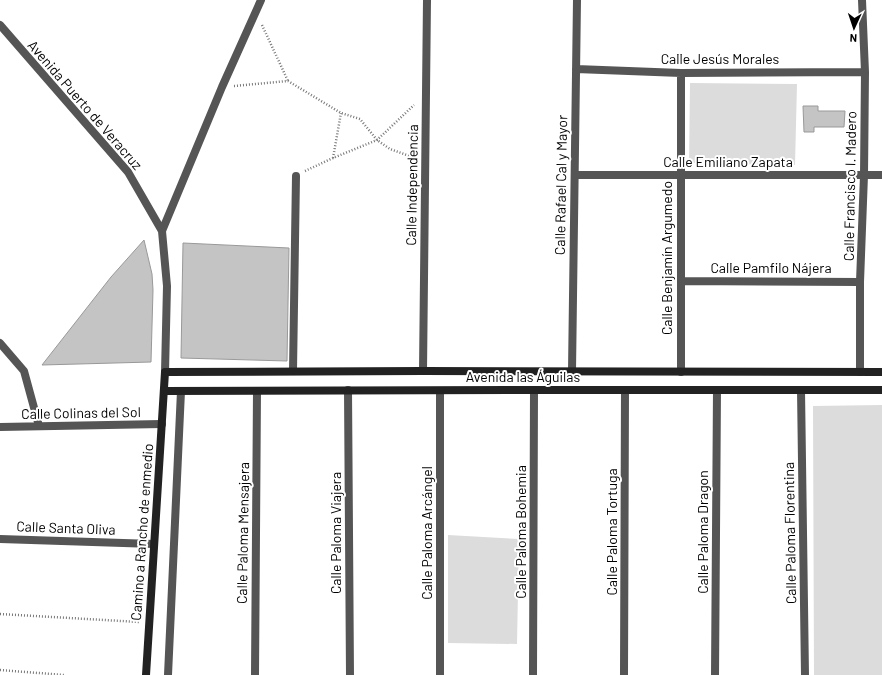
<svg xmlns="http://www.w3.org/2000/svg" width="882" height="675" viewBox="0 0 882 675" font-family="Barlow,sans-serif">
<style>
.green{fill:#dcdcdc}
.building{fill:#c4c4c4;stroke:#999}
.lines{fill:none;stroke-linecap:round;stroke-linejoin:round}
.path{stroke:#777;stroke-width:2.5;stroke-dasharray:1 2;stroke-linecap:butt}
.street{stroke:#555;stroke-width:8}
.secondary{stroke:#222;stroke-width:8}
.labels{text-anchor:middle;stroke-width:4;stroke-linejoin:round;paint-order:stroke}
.street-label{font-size:14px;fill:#000;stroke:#fff}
</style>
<rect width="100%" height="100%" fill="#fff"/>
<path class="green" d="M690,83l107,1 -2,81 -106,-2z
M882,405v270h-68l-1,-269z
M448,535l71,4 -2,105 -69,-1z"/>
<path class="building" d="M803,106h15v5h27l-1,16h-30v5h-10z
M144,240l8,34 1,16 -2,72 -109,3 69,-88z
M183,243l106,5 -2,113 -106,-3z"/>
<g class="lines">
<path class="path" d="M262,25l26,56
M234,86l54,-5 53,32 19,6 17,21 13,9 25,9
M333,158l8,-45
M305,171l28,-13 44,-18 37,-35
M0,614l139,8
M0,670l64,5"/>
<path class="street" d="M0,25l128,147 34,59 5,55 -2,86
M576,69l105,4 184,-1
M575,175h307
M162,231l60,-144 39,-87
M681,281l179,1
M0,343l24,28 15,55
M293,371l3,-195
M423,371l4,-371
M572,371l5,-371
M681,372v-299
M860,372v-90l4,-107 1,-103 -3,-72
M348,390l2,285
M801,390l4,285
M0,427l162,-3
M0,539l154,5
M168,675l13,-284
M255,675l2,-284
M440,675v-284
M533,675l1,-285
M624,675l1,-285
M715,675l2,-285"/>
<path class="secondary" d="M164,391l370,-1h348
M146,675l19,-303 258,-1 459,1"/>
</g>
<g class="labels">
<g class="street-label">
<text x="720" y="64">Calle Jesús Morales</text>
<text transform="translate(85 105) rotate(49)" y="5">Avenida Puerto de Veracruz</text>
<text x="728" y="167">Calle Emiliano Zapata</text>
<text transform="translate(412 185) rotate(-89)" y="5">Calle Independencia</text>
<text transform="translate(561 185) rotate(-89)" y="5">Calle Rafael Cal y Mayor</text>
<text transform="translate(850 186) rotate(-89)" y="5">Calle Francisco I. Madero</text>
<text transform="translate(667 258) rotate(-90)" y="5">Calle Benjamín Argumedo</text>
<text x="771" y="273">Calle Pamfilo Nájera</text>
<text x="523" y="382">Avenida las Águilas</text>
<text transform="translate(81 413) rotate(-1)" y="5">Calle Colinas del Sol</text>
<text transform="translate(66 528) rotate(2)" y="5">Calle Santa Oliva</text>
<text transform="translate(142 532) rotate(-86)" y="5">Camino a Rancho de enmedio</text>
<text transform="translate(521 532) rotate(-90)" y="5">Calle Paloma Bohemia</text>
<text transform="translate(612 532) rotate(-90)" y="5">Calle Paloma Tortuga</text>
<text transform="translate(703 532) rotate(-90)" y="5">Calle Paloma Dragon</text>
<text transform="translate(243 533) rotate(-89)" y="5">Calle Paloma Mensajera</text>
<text transform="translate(336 533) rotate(-90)" y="5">Calle Paloma Viajera</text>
<text transform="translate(427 533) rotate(-90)" y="5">Calle Paloma Arcángel</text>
<text transform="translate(790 533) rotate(-91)" y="5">Calle Paloma Florentina</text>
</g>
</g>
<g transform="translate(854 28) rotate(183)" stroke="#ffffff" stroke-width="3" paint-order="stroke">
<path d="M0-3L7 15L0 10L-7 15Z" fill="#000000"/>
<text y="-6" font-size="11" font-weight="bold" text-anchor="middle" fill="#000000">N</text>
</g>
</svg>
